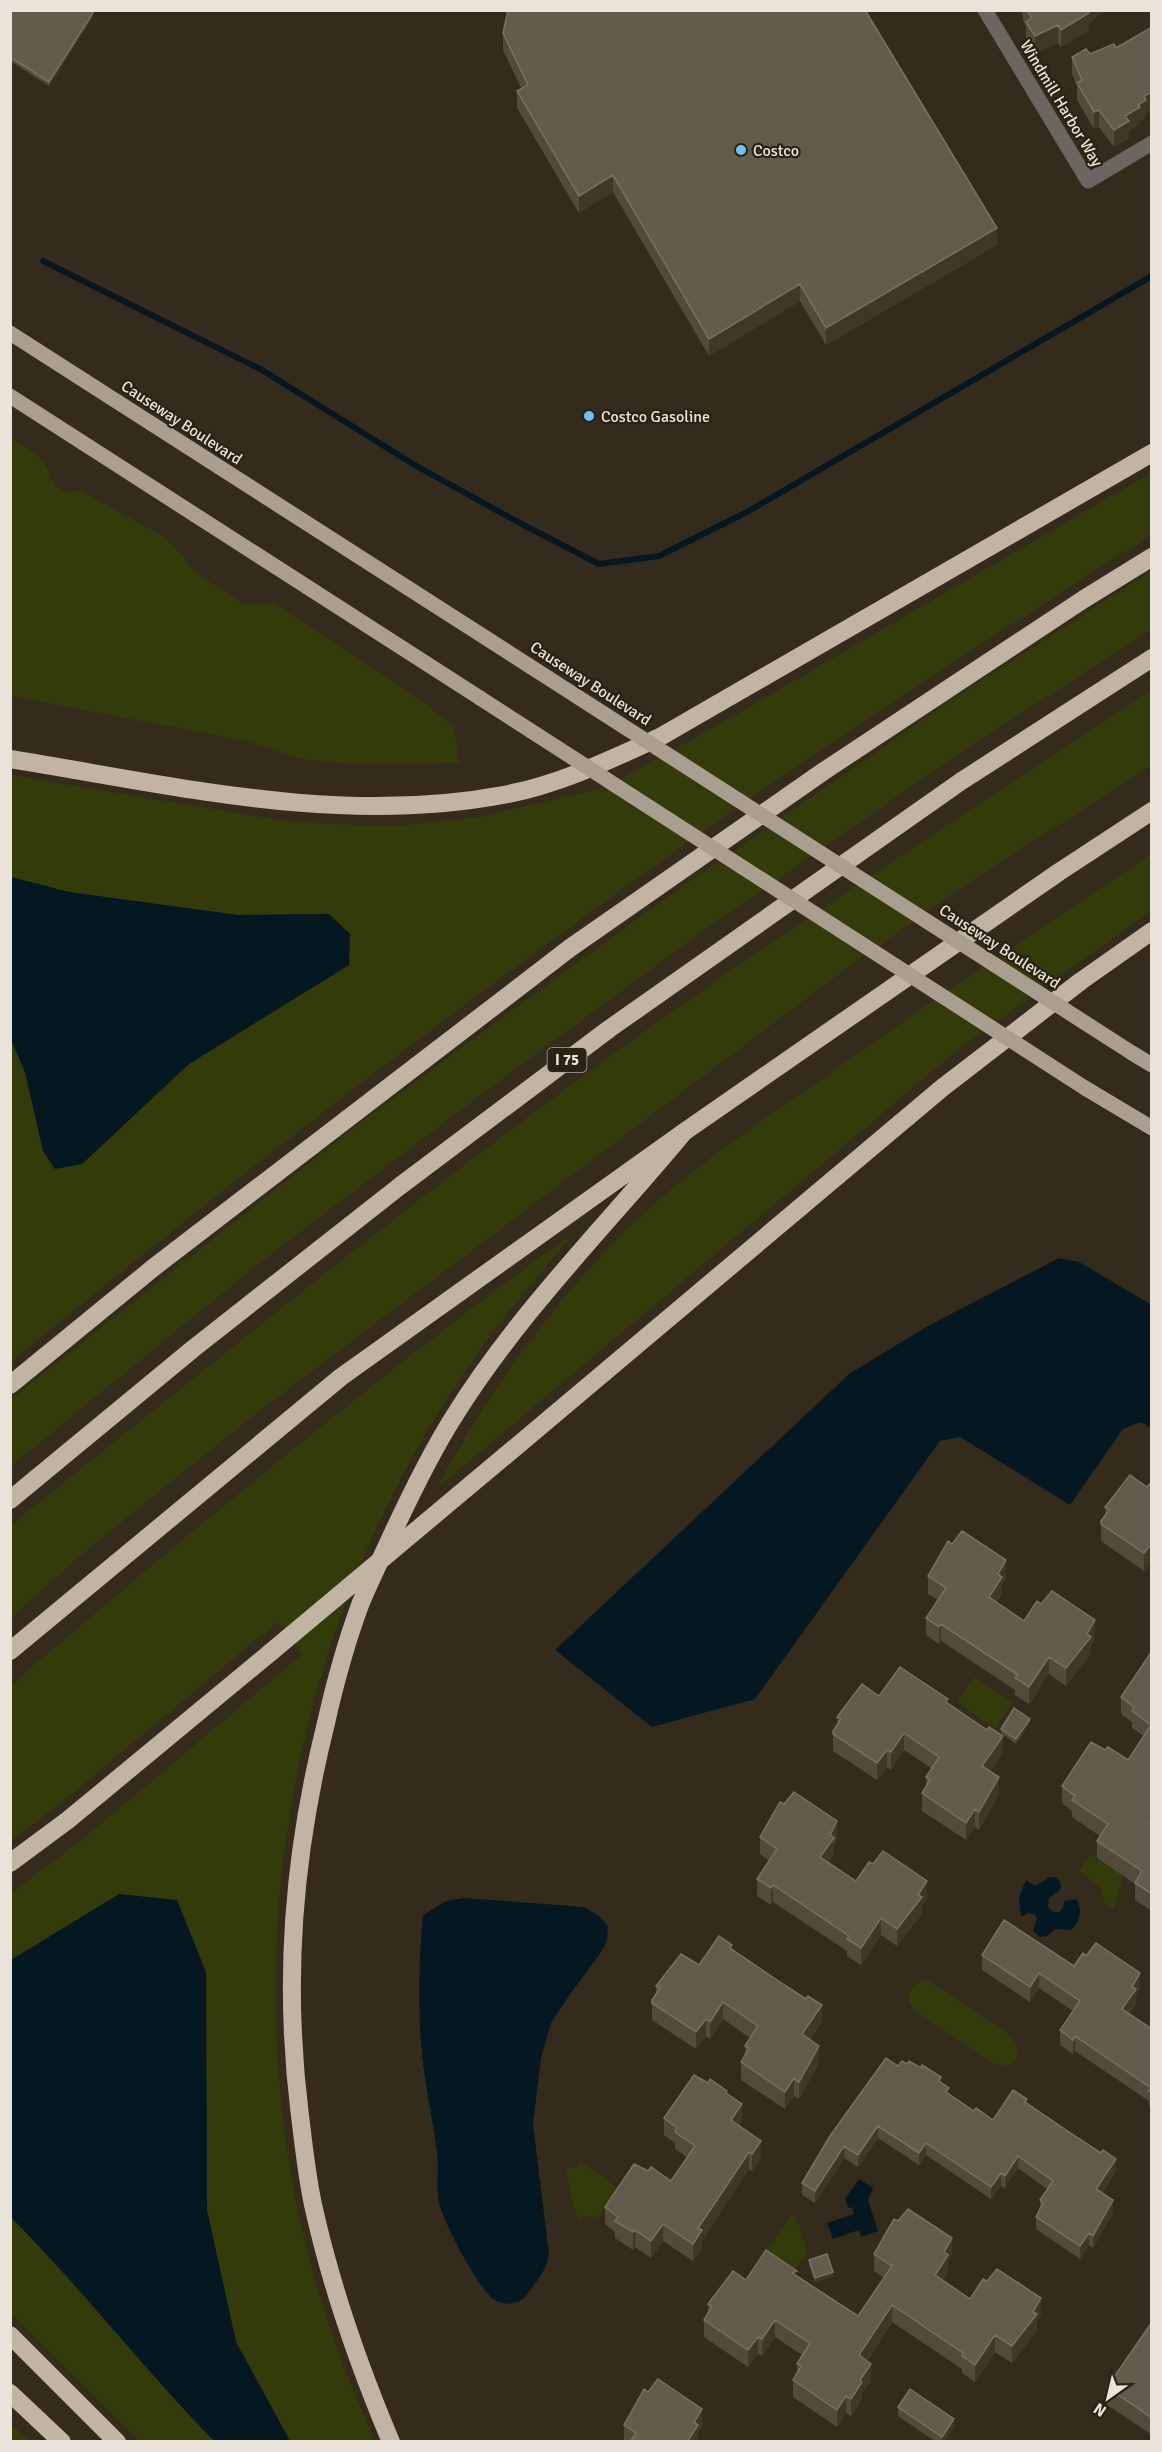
<svg xmlns="http://www.w3.org/2000/svg" width="1162" height="2452" viewBox="0 0 1162 2452" font-family="Signika,sans-serif">
<style>
.green{fill:#333b0a}
.water{fill:#051821}
.lines{fill:none;stroke-linecap:round;stroke-linejoin:round}
.stream{stroke:#051821;stroke-width:6}
.minor{stroke:#6b665f;stroke-width:15}
.major{stroke:#a99e90;stroke-width:15}
.highway{stroke:#c1b4a3;stroke-width:18}
.major-bridge{stroke:#a99e90;stroke-width:15}
.highway-bridge{stroke:#c1b4a3;stroke-width:18}
.wall{fill:#534a3b}
.shaded-wall{fill:#403727}
.building{fill:#635b4c;stroke:#787062;stroke-width:1.5}
.poi-dot{fill:#74c0f6;stroke:#2a2213;stroke-width:2}
.labels{text-anchor:middle;stroke-width:4.5;stroke-linejoin:round;paint-order:stroke}
.shield{fill:#2a2213;stroke:#b0a99e;stroke-width:1.5}
.shield-label{font-size:15px;font-weight:bold;fill:#e9e3da}
.street-label{font-size:16px;fill:#e9e3da;stroke:#2a2213}
.poi-label{font-size:16px;fill:#e9e3da;stroke:#2a2213;text-anchor:start}
</style>
<rect width="100%" height="100%" fill="#342b1c"/>
<path class="green" d="M11,439c27,15 33,17 43,47l11,7 14,-3 82,45 23,21 10,16 48,31 12,2 19,-2 138,90 43,33 5,37 -107,1 -51,-5 -56,-18 -234,-45z
M1151,473v62c-125,80 -250,160 -373,244 -264,183 -519,378 -767,583v-322l14,32 18,79 39,13 107,-100 160,-99 1,-31 -21,-20 -91,1 -169,-23 -58,-15v-102l280,47 67,3h46l75,-8 127,-30 121,-67z
M1151,571v59l-187,120 -265,184 -212,156 -230,175 -246,201v-67l355,-281 293,-215 301,-209z
M1151,691v75l-198,127 -125,89 -566,427 -180,145 -71,64 -1,-92 5,-4c210,-169 418,-339 637,-496 163,-116 332,-226 499,-335z
M1151,854v57l-191,137 -524,441c50,-93 112,-180 186,-255 61,-61 134,-109 204,-158 107,-76 216,-149 325,-222z
M566,1238l2,3c-38,44 -76,89 -108,138 -159,237 -219,536 -165,817 16,85 45,166 80,245h-87l1,-2 -53,-97 -29,-132 -1,-238 -182,-21 -13,9v-67l67,-50 225,-189 -26,-32 -209,175 -57,44v-156c180,-154 363,-306 555,-447z
M975,1677l38,26 -18,25 -38,-26z
M1091,1854l32,22 -4,18 -6,15 -8,-5 -5,-17 -20,-16z
M923,1980l8,2 79,53c16,19 5,38 -18,27l-79,-53c-10,-11 -3,-24 10,-29z
M580,2161l38,27 -20,30 -9,-2 -11,4 -9,-30 -3,-23 10,1z
M792,2214l4,3 12,35 -15,20 -28,-20z
M10,2217c72,72 134,152 204,224h-75l-128,-127z
M11,2423v1l19,17h-19z"/>
<path class="water" d="M11,877l58,15 169,23 91,-1 21,20 -1,31 -160,99 -107,100 -27,5 -12,-18 -18,-79 -14,-32z
M1059,1258l20,4 73,43 -1,123 -10,-6 -18,7 -53,76 -110,-68 -20,4 -185,258 -103,28 -97,-77 294,-276 77,-47z
M1054,1877l5,3c6,11 -3,12 -10,18l-1,9 5,5h6l4,-4 1,-7 12,-2c7,8 4,25 -5,31l-16,-1 -8,7 -7,1 -7,-6 4,-12 -2,-4 -6,-2 -8,4 -2,-20 7,-17 9,6 13,-8z
M119,1894l58,6 29,72 1,238 29,132 53,97 -1,2h-74c-70,-72 -132,-152 -203,-224v-257z
M463,1898l121,9 15,9 9,10 -1,14 -5,11 -34,46 -17,26 -10,35 -8,66 16,130c-2,16 -14,30 -24,43 -7,8 -20,8 -29,4 -16,-8 -53,-80 -57,-98 -3,-17 0,-34 -2,-51 -5,-36 -13,-72 -16,-108 -3,-43 -2,-86 2,-129l23,-14z
M859,2179l14,9 -5,12 10,31 -17,6 -2,-7 -26,9 -6,-16 27,-9 -2,-7 -4,1 -3,-9z"/>
<g class="lines">
<path class="stream" d="M43,261l219,109 151,94 103,57 83,43 60,-8 88,-44 405,-236"/>
<path class="minor" d="M985,10l103,171 64,-38"/>
<path class="major" d="M10,333l518,332
M10,396l470,302
M1132,1053l20,12
M1085,1088l67,40"/>
<path class="highway" d="M10,759c163,26 328,67 493,36 55,-10 107,-35 157,-58l492,-284
M10,1385l143,-117 417,-320 254,-177 260,-172 68,-42
M505,1456l437,-368 139,-107 71,-50
M10,1500l184,-152 206,-162 209,-157 351,-247 192,-124
M10,1651l331,-274 343,-245 375,-260 93,-61
M10,1863l58,-43 203,-168
M10,2335l107,107
M10,2393l52,49
M391,2442c-32,-76 -59,-152 -77,-233 -7,-30 -10,-62 -14,-93 -17,-135 -7,-261 26,-393 9,-40 20,-80 34,-118 9,-22 20,-44 30,-66 19,-41 39,-83 63,-121 65,-105 153,-192 231,-286"/>
<path class="major-bridge" d="M528,665l604,388
M480,698l605,390"/>
<path class="highway-bridge" d="M271,1652l234,-196"/>
</g>
<path class="wall" d="M10,10l83,7 -44,69 -39,-25z
M1021,10h85l-17,13v7l-28,17 -3,-4 -23,10 -9,-14v-13l-3,-5v-5z
M1152,22v87l-6,3v5l-6,4v3l-11,7v7l-15,9 -15,-20 -5,2 -17,-29v-14l-5,-12v-17l18,-3 26,-6 35,-20v-6z
M503,33l494,212 -171,100 -26,-44 -91,55 -96,-164 -34,21 -62,-105v-17l4,-3 -18,-38z
M1152,1481v81l-8,9 -43,-30v-20l4,-6v-8l42,-20z
M928,1576l78,2 -4,6v10l-5,8 27,19 71,16 -4,8v9l-25,32 -17,-12 -20,30 -14,-9v-5l-74,-49 -2,3 -13,-9v-17l12,-18 -10,-6z
M1152,1654v257l-17,-11v-16l-38,-26v-17l3,-5 -28,-19v-6l-10,-8v-17l43,-36 23,10 16,-24 -12,-8v-6l-11,-8v-17z
M879,1696l69,7 55,50 -13,18 9,23 -20,36 -4,-3 -9,13 -44,-29v-18l4,-6v-10l5,-9 -27,-18 -13,20 -4,-3 -10,13 -44,-29v-20l4,-6v-8z
M1030,1723l-14,21 -15,-11v-4z
M760,1837l77,1 -3,7v10l-6,8 28,18 71,17 -5,7v9l-25,32 -16,-11 -20,30 -14,-9v-5l-74,-49 -2,3 -14,-9v-17l12,-18 -9,-7z
M732,1949l90,73 -12,18 9,23 -20,36 -5,-3 -9,13 -44,-29v-18l4,-7v-9l5,-8 -27,-19 -13,20 -4,-3 -10,13 -44,-29v-20l4,-6v-8z
M982,1955l92,11 66,22 -4,7v9l-7,10 23,15v78l-3,-1v-5l-74,-50 -2,3 -13,-9v-15l13,-19 -34,-23 -9,14 -48,-32z
M907,2064l34,19 8,11 25,17 19,9 34,-16 89,67 -14,22 11,20 -20,35 -4,-3 -9,14 -44,-30v-12l4,-7v-10l7,-11 -29,-21 -13,20 -4,-2 -10,13 -65,-44 -7,10 -41,-27 -20,29 -14,-9 -29,45 -13,-8v-12l96,-117z
M727,2094l15,27 -3,5 22,32 -9,13 -3,-2 -32,48 -15,24v7l-9,13 -30,-20 -12,17 -16,-11 -2,3 -18,-12v-6l-10,-8v-17l43,-36 23,10 16,-24 -12,-8v-6l-11,-8v-17z
M874,2254l78,1 -4,7v10l-5,8 27,19 71,16 -4,7v9l-25,32 -17,-11 -20,30 -13,-9v-4l-70,-47 -25,39 4,20 -9,12v6l-11,17 -5,-3 -9,14 -44,-30v-17l4,-7v-9l5,-9 -27,-18 -13,19 -4,-2 -10,13 -44,-30v-17l4,-7v-9l38,-24 51,-4 61,40 26,-38 -10,-7z
M809,2260l24,16 -18,6 -6,-18z
M1152,2322v113l-45,-30v-18z
M648,2392l54,34 -4,7v9h-74v-17z
M898,2407l56,20 -10,15h-8l-38,-26z"/>
<path class="shaded-wall" d="M1086,10h20l-17,13v7l-28,17v-17z
M93,13v4l-44,69v-4z
M1058,25v18l-23,10v-17z
M1152,92v17l-6,3v5l-6,4v3l-11,7v7l-15,9v-17l11,-14 13,-11 6,-9z
M1099,110v17l-5,2v-17z
M613,175v17l-34,21v-17z
M997,228v17l-171,100v-17z
M800,284v17l-91,55v-17z
M1152,1544v18l-8,9v-18z
M1006,1560v18l-4,6v10l-13,20v-17l9,-23z
M1095,1620v17l-4,8v9l-25,32v-18z
M941,1624v17l-2,3v-17z
M1049,1657v17l-20,30v-17z
M1030,1719v4l-14,21v-5z
M904,1733v17l-13,20v-18z
M1003,1736v17l-21,30v-17z
M887,1750v17l-10,13v-17z
M999,1777v17l-20,36v-18z
M975,1809v18l-9,13v-17z
M837,1821v17l-3,7v10l-14,20v-18l10,-22z
M927,1881v17l-5,7v9l-25,32v-17z
M773,1885v17l-2,3v-17z
M881,1918v17l-20,30v-17z
M1039,1973v15l-9,14v-15z
M1140,1973v15l-4,7v9l-14,20v-15l10,-22z
M723,2002v17l-13,20v-17z
M822,2005v17l-20,29v-17z
M706,2019v17l-10,13v-17z
M1075,2036v15l-2,3v-14z
M819,2046v17l-20,36v-17z
M794,2078v18l-9,13v-17z
M742,2104v17l-11,17v-18z
M878,2126v12l-20,29v-12z
M761,2141v17l-9,13v-17z
M926,2143v12l-7,10v-12z
M844,2146v12l-29,45v-12z
M749,2152v17l-47,72v7l-9,13v-17l5,-16z
M1018,2156v12l-13,20v-12z
M1116,2159v12l-20,30v-12z
M1001,2173v13l-10,13v-12z
M1113,2200v13l-20,35v-12z
M663,2224v17l-12,17v-17z
M635,2230v17l-2,3v-18z
M1089,2233v12l-9,14v-13z
M952,2238v17l-4,7v10l-13,20v-17l9,-23z
M833,2272v4l-18,6v-4z
M1041,2298v17l-4,7v9l-25,32v-17z
M892,2305v17l-33,50v-17z
M775,2320v17l-13,19v-17z
M995,2335v17l-20,30v-17z
M758,2337v17l-10,13v-17z
M871,2364v17l-9,12v6l-11,17v-17l9,-19z
M846,2396v17l-9,14v-17z
M702,2409v17l-4,7v9h-11l7,-20z
M954,2419v8l-10,15h-2v-5z"/>
<path class="building" d="M10,10h79l4,3 -44,69 -39,-25z
M508,10h357l132,218 -171,100 -26,-44 -91,55 -96,-164 -34,21 -62,-105 11,-6 -25,-52z
M1027,10h61l1,3 -28,17 -3,-5 -23,11 -9,-14 6,-4z
M1152,27v65l-8,4 2,4 -8,5 2,2 -15,9 4,5 -15,9 -15,-20 -5,2 -17,-29 5,-3 -10,-23 14,-8 4,5 24,-10 2,4z
M1130,1475l17,12 5,-6v63l-8,9 -43,-29v-3l8,-11 -4,-3z
M962,1531l44,29 -8,14 4,3 -13,20 35,24 13,-20 4,3 11,-13 43,29 -8,14 4,3 -25,31 -17,-11 -20,30 -14,-9 3,-3 -77,-51 -2,3 -13,-9 20,-30 -18,-12 20,-35 4,3z
M1150,1654h2v166l-3,4 3,1v69l-17,-11 7,-12 -45,-30 11,-17 -36,-24 3,-4 -13,-10 29,-44 14,8 3,-3 20,13 23,-35 -19,-14 2,-4 -13,-10z
M900,1667l48,32 -2,3 41,28 2,-3 14,9 -21,30 17,11 -20,35 -4,-3 -9,14 -44,-30 8,-13 -4,-3 13,-20 -35,-24 -13,19 -4,-2 -10,13 -44,-29v-3l8,-12 -4,-2 25,-33 17,12z
M1014,1708l16,11 -14,20 -15,-10z
M794,1792l43,29 -7,14 4,3 -14,19 36,24 13,-19 4,2 10,-13 44,30 -9,14 4,2 -25,32 -16,-11 -20,30 -14,-9 2,-3 -76,-51 -2,3 -14,-9 20,-30 -17,-12 20,-35 4,2z
M1004,1920l70,46 9,-13 3,3 10,-13 44,30 -8,14 4,2 -14,20 30,20v63l-3,-1 2,-3 -76,-52 -2,4 -13,-10 20,-29 -41,-28 -9,14 -48,-32z
M719,1936l13,9 -2,3 47,32 29,19 2,-3 14,9 -20,29 17,12 -20,36 -5,-4 -9,14 -44,-30 8,-14 -4,-2 13,-20 -35,-24 -13,20 -4,-3 -10,13 -44,-29v-3l8,-12 -4,-2 25,-32 18,11z
M886,2058l12,8 4,-5 5,3 2,-3 12,7 1,-3 19,12 -2,4 10,7 -3,4 28,19 2,-3 17,12 20,-30 14,9 -2,3 47,32 29,19 2,-3 13,9 -20,30 17,11 -20,36 -4,-3 -9,13 -44,-29 7,-14 -3,-3 13,-19 -35,-25 -13,20 -4,-3 -10,14 -65,-44 -7,10 -41,-27 -20,29 -14,-9 -29,45 -13,-8 28,-47z
M694,2075l14,8 2,-4 17,12 -1,2 16,11 -11,16 30,21 -9,13 -3,-2 -32,48 -19,28 4,2 -9,14 -30,-20 -12,17 -16,-11 -2,2 -18,-11 3,-4 -13,-10 29,-43 14,7 3,-4 20,14 24,-35 -20,-14 2,-4 -13,-10z
M908,2209l44,29 -8,14 4,3 -13,20 35,24 13,-20 4,2 10,-12 44,29 -8,14 4,2 -25,32 -17,-11 -20,30 -13,-9 1,-3 -71,-48 -33,50 12,9 -11,16 2,2 -11,17 -5,-3 -9,14 -44,-30 8,-14 -4,-2 13,-21 -35,-23 -13,19 -4,-2 -10,13 -44,-30 8,-14 -4,-2 25,-33 13,9 20,-30 31,21 -5,2 66,43 34,-50 -18,-12 20,-35 4,2z
M827,2254l6,18 -18,6 -6,-18z
M1152,2322v96l-45,-31z
M658,2379l44,30 -8,13 4,3 -11,17h-57l6,-9 -12,-8 20,-36 4,3z
M910,2389l44,30 -12,18 -44,-30z"/>
<g class="poi-dot">
<circle cx="741" cy="150" r="6"/>
<circle cx="589" cy="416" r="6"/>
</g>
<g class="labels">
<rect class="shield" x="547.5" y="1048" width="39" height="24" rx="4.5"/>
<g class="shield-label">
<text x="567" y="1065">I 75</text>
</g>
<g class="street-label">
<text transform="translate(1062 103) rotate(59)" y="6">Windmill Harbor Way</text>
<text transform="translate(182 422) rotate(33)" y="6">Causeway Boulevard</text>
<text transform="translate(591 683) rotate(33)" y="6">Causeway Boulevard</text>
<text transform="translate(1000 946) rotate(33)" y="6">Causeway Boulevard</text>
</g>
<g class="poi-label">
<text x="753" y="156">Costco</text>
<text x="601" y="422">Costco Gasoline</text>
</g>
</g>
<rect width="1162" height="2452" fill="none" stroke="#e9e3da" stroke-width="24"/>
<g transform="translate(1108 2398) rotate(214)" stroke="#2a2213" stroke-width="4.5" paint-order="stroke">
<path d="M0-4.5L10 22L0 15L-10 22Z" fill="#e9e3da"/>
<text y="-9" font-size="16" font-weight="bold" text-anchor="middle" fill="#e9e3da">N</text>
</g>
</svg>
